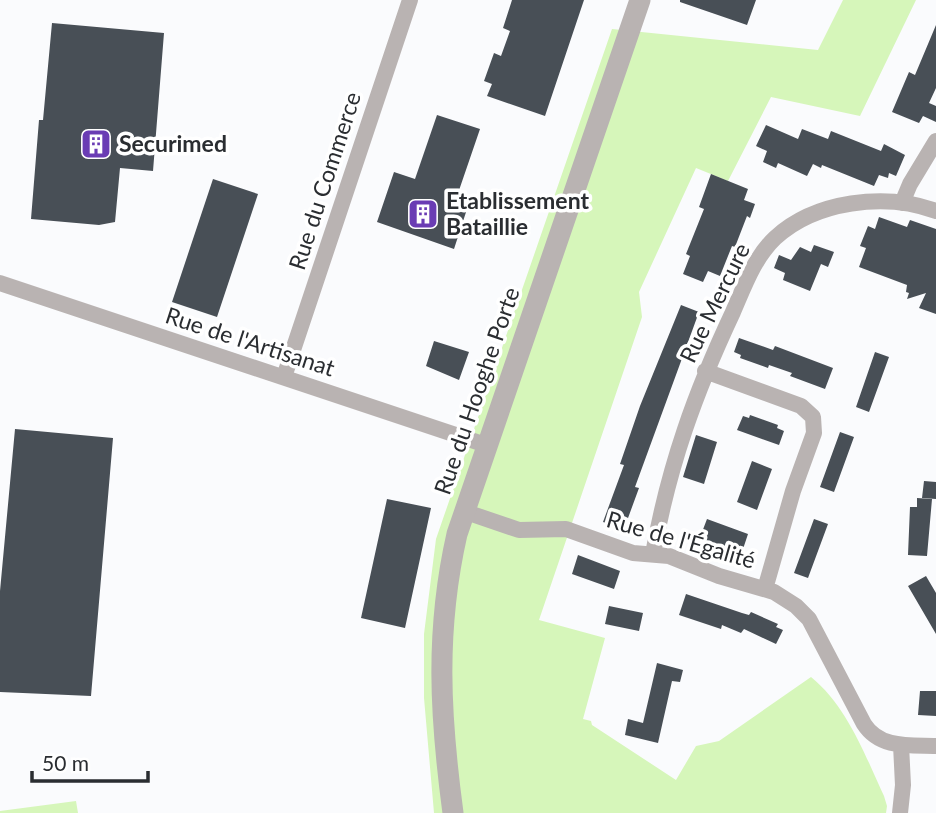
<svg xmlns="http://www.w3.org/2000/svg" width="936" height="813" viewBox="0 0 936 813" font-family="Lato,sans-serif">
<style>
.green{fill:#d6f6ba}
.building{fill:#484f56}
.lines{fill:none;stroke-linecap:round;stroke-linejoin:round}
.minor{stroke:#b9b3b2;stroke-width:16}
.tertiary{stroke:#b9b3b2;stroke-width:21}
.labels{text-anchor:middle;stroke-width:7;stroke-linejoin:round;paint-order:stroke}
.poi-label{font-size:23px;font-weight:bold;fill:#2a2d31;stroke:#fff;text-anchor:start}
.street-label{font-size:23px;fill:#2a2d31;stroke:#fff}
</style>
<rect width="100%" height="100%" fill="#fafbfd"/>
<path class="green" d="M843,0h73l-56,116 -89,-19 -43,84 -32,-13 -57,124 3,25 -103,303 66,18 -22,81 8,2 1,4 84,55 20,-34 23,-5 92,-64c36,29 54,78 73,119l3,10 -1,7h-452l-10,-115v-64l12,-95 176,-510 206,21z
M76,801l2,12h-78v-2z"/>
<path class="building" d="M512,0h72l-39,116 -58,-20 5,-12 -8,-3 10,-28 7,3 9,-25 -7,-3z
M680,0h76l-9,25 -67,-23z
M52,23l112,10 -11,138 -33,-3 -5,54 -16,3 -68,-6 8,-99h4z
M936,25v63l-7,15 7,3v16l-13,-6 -4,7 -27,-11 17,-40 6,3z
M437,115l43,14 -25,73 13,4 -14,43 -77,-27 17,-50 21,7z
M766,125l32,14 4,-10 26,10 3,-8 50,20 3,-7 21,11 -9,21 -7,-3 -1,5 -9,-3 -5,11 -52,-21 -1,3 -8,-4 -6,12 -29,-13 -2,5 -13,-6 4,-11 -11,-5z
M711,174l37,15 -4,11 11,4 -5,14 -3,-2 -12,31 -3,-1 -12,30 -12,-5 -5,11 -20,-8 7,-18 -4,-2 18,-45 -5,-2z
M213,179l45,15 -41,123 -45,-15z
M879,217l28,10 3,-7 26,9v85l-17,-6 7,-15 -19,6 2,-6 -3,-1 1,-7 -48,-18 7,-19 -6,-2 8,-20 7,3z
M814,245l20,7 -6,15 -7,-3 -11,27 -27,-11 2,-7 -11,-5 5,-13 12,5 9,-13 11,5z
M681,305l18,7 -64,175 4,1 -15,41 -21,-7 21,-57 -4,-1 20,-58z
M739,338l34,12 2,-4 58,22 -8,21 -35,-13 2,-3 -23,-8 -1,3 -28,-10 1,-3 -7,-3z
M434,341l35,11 -10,28 -33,-14z
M875,352l14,5 -20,55 -13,-5z
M750,415l28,10 -1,3 7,3 -5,14 -42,-15 6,-14 6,2z
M15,429l98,9 -22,258 -91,-4v-101z
M840,432l14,5 -20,55 -14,-5z
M696,435l21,7 -13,42 -21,-7z
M752,461l20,8 -15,41 -20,-8z
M924,481l12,1v17l-14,-1z
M917,498l15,1 -5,57 -19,-1 2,-48h7z
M387,499l44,9 -26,120 -44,-10z
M707,519l41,15 -7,21 -42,-15z
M814,519l14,5 -20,54 -14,-5z
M578,555l42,16 -6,18 -42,-15z
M926,576l10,17v41l-28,-48z
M686,594l56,19 7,2 2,-3 27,12 -2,3 7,3 -7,14 -32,-15 -3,4 -19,-8 -1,4 -42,-14z
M609,606l34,7 -4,18 -34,-7z
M657,663l26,7 -3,12 -8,-1 -14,62 -33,-8 3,-16 15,4z
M920,691h16v25l-18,-1z"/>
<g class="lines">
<path class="minor" d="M902,203l8,-19 26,-43
M0,283l486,162
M705,371l96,35 12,11 1,16 -21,58 -28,98
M284,377l126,-377
M463,511l56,19 47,-1 67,24 36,3 50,20 55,16 22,14 13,13 55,105c16,25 46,21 72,22
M653,554c16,-89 42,-161 80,-242 11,-25 21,-54 42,-74 40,-37 110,-46 161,-27
M900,813l3,-28 -2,-40"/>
<path class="tertiary" d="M453,813c-13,-97 -18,-182 4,-279l183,-534"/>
</g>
<defs>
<g id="building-square" transform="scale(1.575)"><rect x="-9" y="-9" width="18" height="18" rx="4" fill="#6a3cb4" stroke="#fff"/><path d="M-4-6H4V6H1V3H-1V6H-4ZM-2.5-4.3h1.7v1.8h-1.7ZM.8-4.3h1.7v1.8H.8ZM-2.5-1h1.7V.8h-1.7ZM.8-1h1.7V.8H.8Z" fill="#fff"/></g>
</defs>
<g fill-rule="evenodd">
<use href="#building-square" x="96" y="144"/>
<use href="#building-square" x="423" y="214"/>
</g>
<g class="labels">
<g class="poi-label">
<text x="119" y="152">Securimed</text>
<text x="446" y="209">Etablissement<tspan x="446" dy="26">Bataillie</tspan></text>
</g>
<g class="street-label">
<text transform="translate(325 181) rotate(-72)" y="8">Rue du Commerce</text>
<text transform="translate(715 303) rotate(-64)" y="8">Rue Mercure</text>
<text transform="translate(250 342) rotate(18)" y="8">Rue de l'Artisanat</text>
<text transform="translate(477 391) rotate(-71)" y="8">Rue du Hooghe Porte</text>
<text transform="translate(681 540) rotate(16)" y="8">Rue de l'Égalité</text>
</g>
</g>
<path d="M32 771v10h116v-10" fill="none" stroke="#2a2d31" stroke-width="3.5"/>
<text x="42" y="771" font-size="21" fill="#2a2d31" stroke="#ffffff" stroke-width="5" paint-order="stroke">50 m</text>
</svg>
